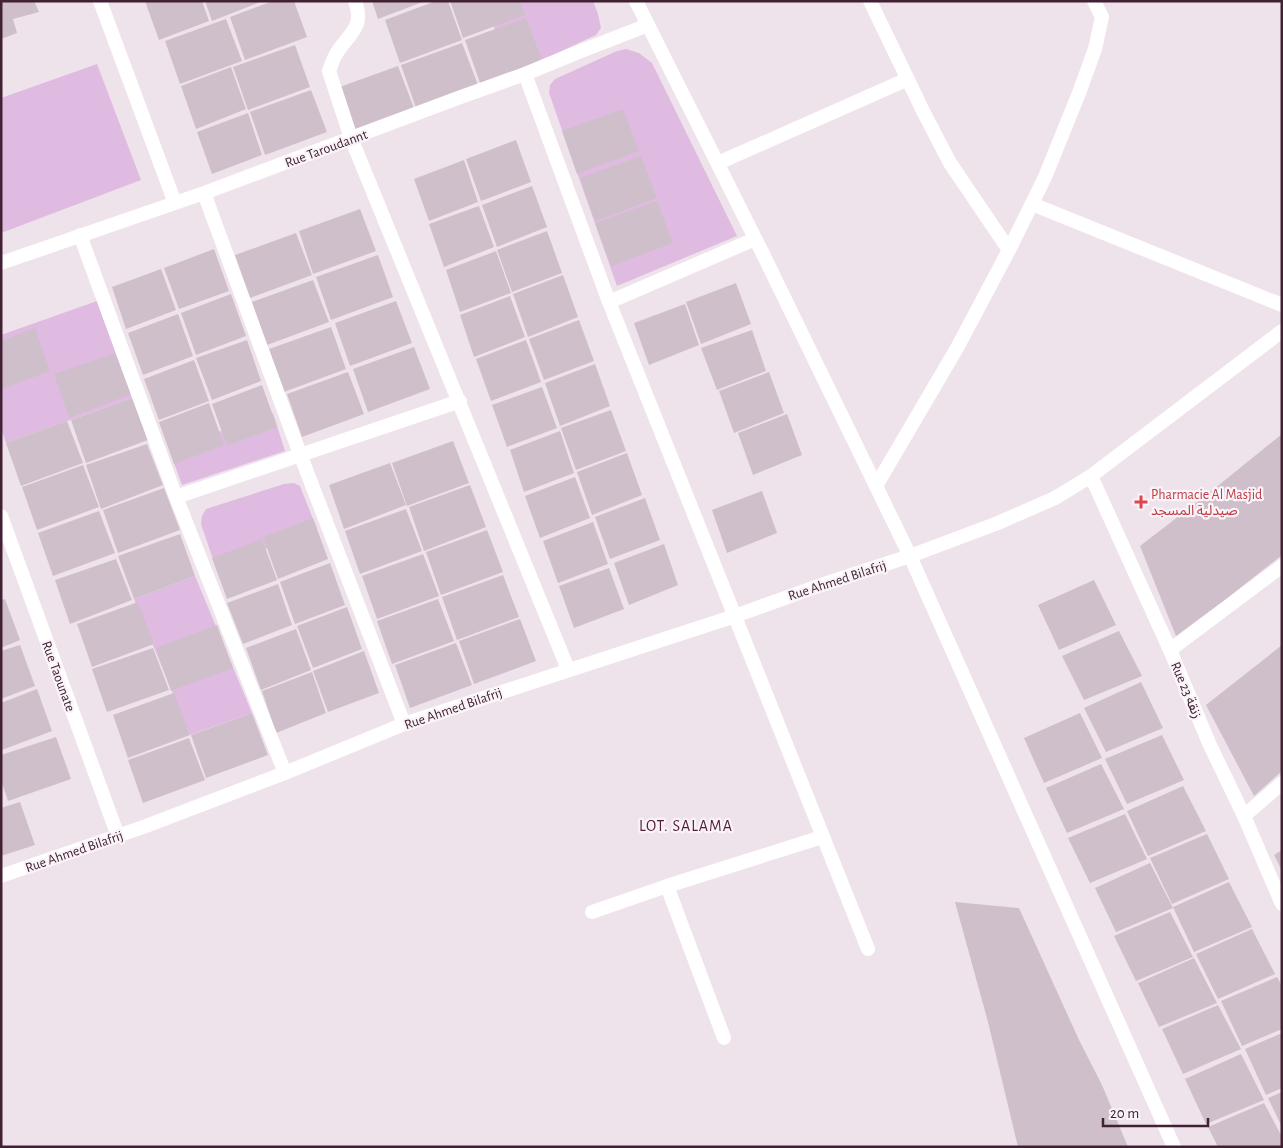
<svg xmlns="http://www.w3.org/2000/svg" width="1283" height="1148" viewBox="0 0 1283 1148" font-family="'Alegreya Sans','Noto Sans Arabic',sans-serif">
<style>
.green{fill:#e0bbe1}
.building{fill:#cfbfca}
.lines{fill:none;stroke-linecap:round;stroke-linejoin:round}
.minor{stroke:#fff;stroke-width:14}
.health-dot{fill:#e0444e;stroke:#faf4f9;stroke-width:2}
.labels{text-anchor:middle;stroke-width:4.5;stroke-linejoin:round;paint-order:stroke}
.street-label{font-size:14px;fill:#412133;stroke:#faf4f9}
.health-label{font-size:14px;fill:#be3a42;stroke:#faf4f9;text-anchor:start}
.quarter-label{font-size:16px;letter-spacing:1px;fill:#551b3a;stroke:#faf4f9}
</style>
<rect width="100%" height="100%" fill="#eee3eb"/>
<path class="green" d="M484,1h109l5,13 3,14 -5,7 -54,25 -31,12z
M626,49l13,4 13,10 85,173 -120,50 -68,-193 1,-8 5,-6 62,-28z
M97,64l44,116 -140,53v-135z
M97,301l35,97 -126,45 -5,-15v-93z
M273,413l12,38 -103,34 -13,-36z
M294,483l6,3 17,43 -101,39 -15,-44 1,-8 4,-7 78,-25z
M195,576l57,137 -62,22 -56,-136z"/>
<path class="building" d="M1,1h33l5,11 -26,7 4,14 -16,6z
M145,1h57l7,20 -50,19z
M205,1h58l-51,20z
M273,1h21l13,36 -62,23 -15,-43z
M372,1h53l-47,18z
M436,1h12l14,39 -62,23 -15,-43z
M450,1h70l5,14 -62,23z
M526,18l16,42 -62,23 -15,-43z
M226,19l16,42 -62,23 -15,-43z
M462,43l16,42 -62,23 -15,-43z
M295,45l15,42 -62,23 -15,-43z
M398,66l16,42 -62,23 -15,-43z
M231,67l15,42 -50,20 -15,-43z
M311,90l16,42 -62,23 -15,-43z
M623,109l16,42 -62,23 -15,-43z
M248,113l14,42 -50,19 -15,-42z
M516,140l15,42 -50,19 -15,-42z
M641,156l16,42 -62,23 -15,-43z
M464,160l14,42 -49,19 -15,-42z
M532,186l15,41 -50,20 -15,-42z
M657,201l16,42 -62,23 -16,-43z
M479,206l15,41 -50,20 -15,-43z
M360,209l16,42 -63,23 -14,-43z
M547,231l15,42 -50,19 -15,-42z
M296,233l16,42 -62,23 -15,-43z
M214,249l15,42 -50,18 -15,-41z
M496,251l15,42 -51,19 -14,-42z
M378,255l15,42 -62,23 -15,-43z
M161,269l15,41 -50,19 -14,-42z
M563,275l15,42 -50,20 -15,-43z
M313,280l16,42 -62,23 -15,-43z
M736,283l15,41 -50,20 -15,-42z
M231,294l15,42 -50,19 -15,-42z
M510,296l15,41 -51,20 -14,-42z
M396,301l16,42 -62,23 -15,-43z
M685,304l14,41 -50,20 -15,-42z
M178,314l15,42 -50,19 -15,-42z
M579,320l15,41 -50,19 -15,-41z
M331,327l15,42 -62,23 -15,-43z
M35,328l15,43 -49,18v-48z
M752,330l14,41 -49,19 -16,-42z
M247,340l14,41 -49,19 -16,-42z
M526,340l15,42 -50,19 -15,-42z
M414,347l16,42 -62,23 -15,-43z
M115,353l16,41 -62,24 -15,-44z
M194,360l15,41 -50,19 -15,-41z
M595,364l15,42 -50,20 -15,-43z
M348,372l16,42 -62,23 -15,-43z
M769,372l15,41 -50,20 -15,-42z
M262,385l15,42 -50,19 -15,-42z
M542,387l15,41 -50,19 -15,-42z
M132,398l16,42 -62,23 -15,-43z
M209,403l15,42 -50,19 -15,-42z
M611,410l15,41 -50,19 -15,-42z
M787,414l15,41 -49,20 -15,-42z
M67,421l16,42 -62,23 -15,-43z
M560,431l14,42 -50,19 -14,-42z
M1282,434v121l-56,44 -50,37 -36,-90 74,-57z
M453,441l16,42 -62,23 -15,-43z
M147,444l16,41 -62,24 -15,-44z
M627,453l15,42 -50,20 -15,-43z
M390,463l16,42 -62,24 -15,-44z
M83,465l16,42 -62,23 -15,-43z
M575,477l15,41 -50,20 -15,-42z
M470,485l16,42 -62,24 -15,-44z
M164,488l16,42 -62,23 -15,-43z
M762,491l15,42 -50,20 -15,-43z
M645,498l15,42 -50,19 -15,-42z
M406,509l16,42 -62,23 -15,-43z
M99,511l16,42 -62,23 -15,-43z
M313,518l15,41 -50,20 -15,-42z
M593,522l15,42 -50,19 -15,-42z
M487,530l16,42 -62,23 -15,-43z
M180,534l15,42 -61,23 -16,-43z
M262,539l15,41 -50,19 -15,-41z
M664,544l14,41 -49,20 -15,-42z
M423,554l16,42 -62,23 -15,-43z
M116,559l16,41 -62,24 -15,-44z
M330,563l15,42 -50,19 -15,-42z
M609,568l15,41 -50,19 -15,-42z
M503,575l16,42 -62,23 -15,-43z
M1094,580l22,45 -57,25 -21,-45z
M278,584l14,41 -49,19 -16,-41z
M5,599l15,41 -19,8v-48z
M438,599l16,42 -62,23 -15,-43z
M138,602l16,42 -62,23 -15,-43z
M347,607l15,42 -49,19 -16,-42z
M520,619l16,42 -62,23 -15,-43z
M217,625l16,43 -62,23 -15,-43z
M296,629l15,41 -50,20 -15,-42z
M1119,631l23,45 -58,24 -22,-44z
M456,643l16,42 -62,23 -15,-43z
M20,645l15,41 -34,13v-48z
M1282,645v126l-28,25 -48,-91z
M153,648l16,42 -62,22 -15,-43z
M364,651l15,42 -51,19 -15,-41z
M312,672l14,41 -50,20 -14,-42z
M1141,682l22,46 -57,24 -22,-44z
M37,689l15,42 -50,19 -1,-47z
M174,693l16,42 -62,23 -15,-43z
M252,713l16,42 -62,23 -15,-43z
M1080,713l22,45 -58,25 -20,-45z
M1162,735l22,45 -57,24 -22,-45z
M56,737l15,42 -63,22 -7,-21v-25z
M189,738l16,42 -62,23 -15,-43z
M1101,764l23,45 -57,24 -21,-45z
M1183,786l23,45 -58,25 -21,-45z
M20,802l15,43 -34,11v-48z
M1125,814l22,45 -57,24 -22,-45z
M1207,834l22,45 -57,25 -22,-46z
M1282,850v21l-8,-16z
M1150,863l23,45 -57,24 -21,-44z
M1229,882l23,45 -58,25 -21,-45z
M955,902l64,6 60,132 23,45 26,62h-110l-30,-125z
M1170,912l23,45 -57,24 -22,-45z
M1252,929l23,45 -57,25 -22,-45z
M1194,958l23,45 -58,24 -21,-44z
M1277,977l5,9v43l-40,17 -21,-45z
M1218,1005l23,44 -58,25 -21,-45z
M1282,1033v55l-16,7 -21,-46z
M1241,1054l23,46 -58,24 -21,-45z
M1282,1092v35l-14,-29z
M1264,1103l18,34v10h-64l-10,-20z"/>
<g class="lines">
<path class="minor" d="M100,1l75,202
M355,1c11,28 -9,34 -20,55 -3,5 -4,10 -6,15l22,67 217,531
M636,1l127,253 147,302 264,591
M870,1l53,110 27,52 59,87
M525,74l84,228 259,647
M718,163l190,-84
M204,193l96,261 104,270
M1032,204l250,101
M80,235l96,262 109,276
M1,263l203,-70 254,-95 67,-24 51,-21 72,-28
M609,302l146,-63
M1091,476l79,174 39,93 35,73 38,88
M876,486l81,-138 52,-98 36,-73 34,-84 16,-44 7,-32 -8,-16
M176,497l284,-96
M1,516l117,320
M1170,650l112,-84
M1244,816l38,-33
M1,876l145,-50 139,-53 119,-49 331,-108 86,-31 89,-29 88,-33 57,-25 36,-22 191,-145
M592,912l75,-26
M724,1038l-57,-152 155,-49"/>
</g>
<path class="health-dot" d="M1138.5 494.5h5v5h5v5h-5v5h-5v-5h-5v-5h5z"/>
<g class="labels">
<g class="street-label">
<text transform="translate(326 148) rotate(-20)" y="5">Rue Taroudannt</text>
<text transform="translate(837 580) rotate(-18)" y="5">Rue Ahmed Bilafrij</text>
<text transform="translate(59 676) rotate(70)" y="5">Rue Taounate</text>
<text transform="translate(1187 690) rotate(67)" y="5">Rue 23 زنقة</text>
<text transform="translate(453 708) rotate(-19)" y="5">Rue Ahmed Bilafrij</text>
<text transform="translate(74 851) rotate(-19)" y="5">Rue Ahmed Bilafrij</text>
</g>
<g class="health-label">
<text x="1151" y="499">Pharmacie Al Masjid<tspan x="1151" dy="16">صيدلية المسجد</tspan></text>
</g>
<g class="quarter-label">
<text x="686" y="831">LOT. SALAMA</text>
</g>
</g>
<rect width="1283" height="1148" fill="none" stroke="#412133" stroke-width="5"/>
<path d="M1103 1118v8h105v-8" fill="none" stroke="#412133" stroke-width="2.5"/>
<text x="1110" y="1118" font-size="15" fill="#412133" stroke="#faf4f9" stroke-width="4" paint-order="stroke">20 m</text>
</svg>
